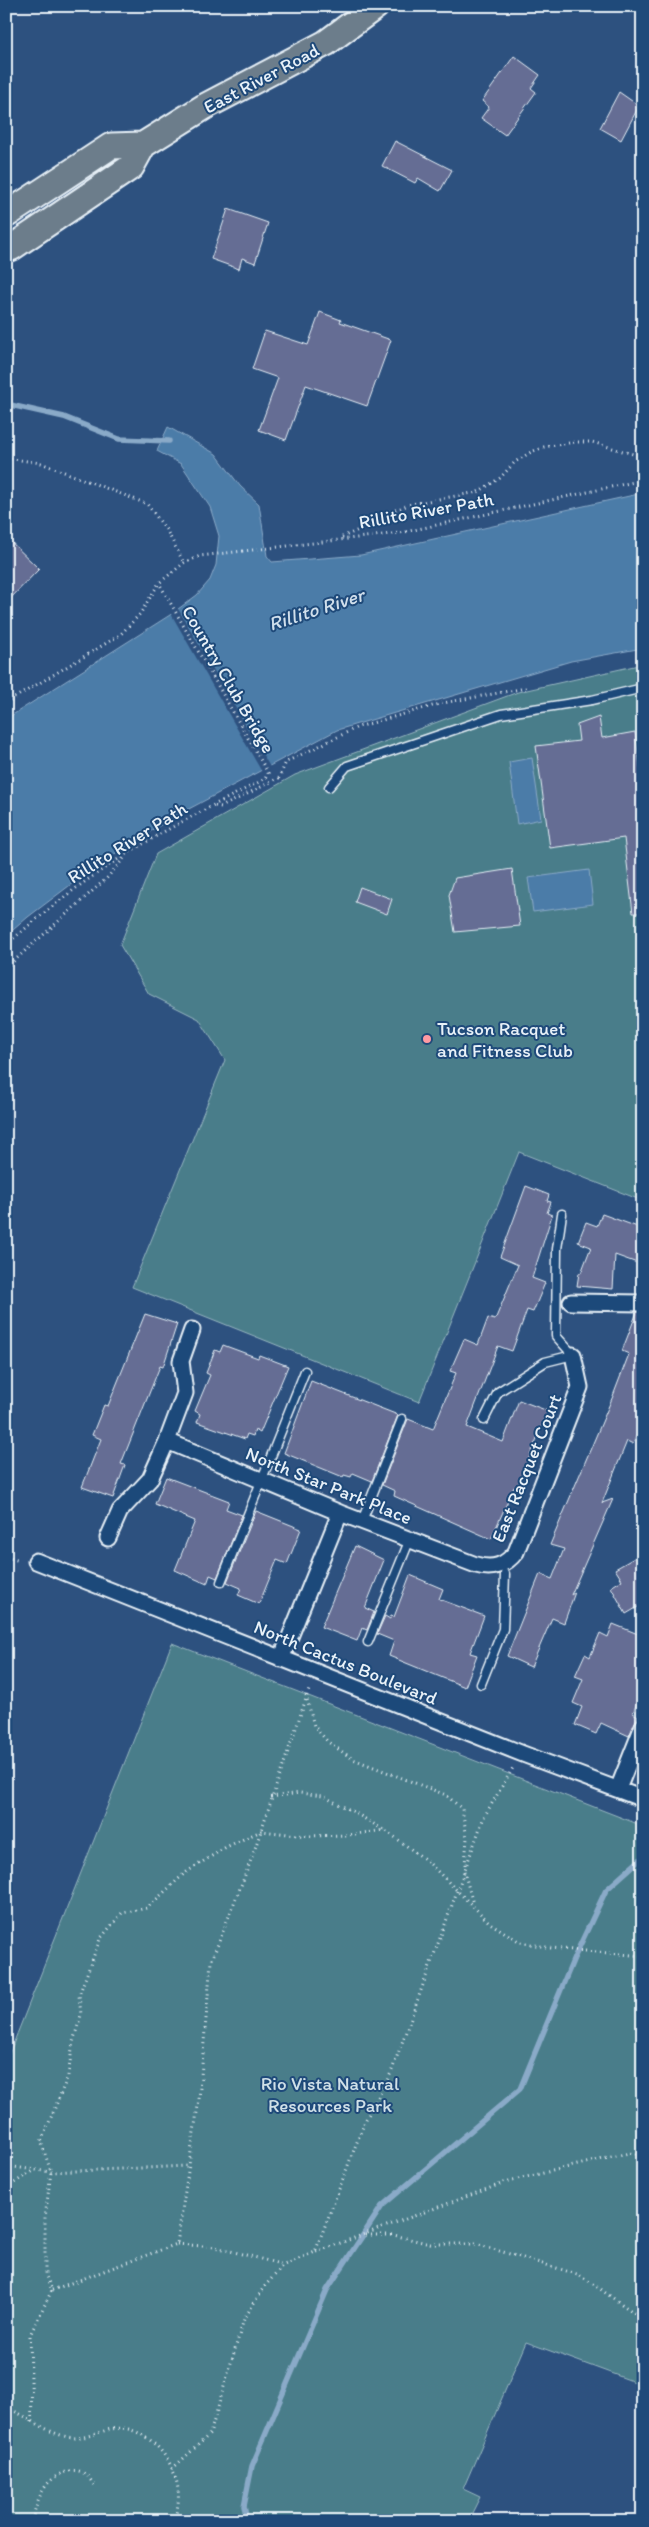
<svg xmlns="http://www.w3.org/2000/svg" width="649" height="2527" viewBox="0 0 649 2527" font-family="Itim,sans-serif">
<style>
.green{fill:#497d8a;stroke:#98b7c1}
.water{fill:#4b7ba8;stroke:#8aaac8}
.pier{fill:#2d517f}
.lines{fill:none;stroke-linecap:round;stroke-linejoin:round}
.stream{stroke:#8aaac8;stroke-width:5.5}
.building{fill:#656d94;stroke:#e8f1f8}
.service-casing{stroke:#e8f1f8;stroke-width:11}
.minor-casing{stroke:#e8f1f8;stroke-width:19}
.primary-casing{stroke:#e8f1f8;stroke-width:29}
.path{stroke:#e8f1f8;stroke-width:3;stroke-dasharray:1 4;stroke-linecap:butt}
.service{stroke:#1f4a7a;stroke-width:8}
.minor{stroke:#1f4a7a;stroke-width:15}
.primary{stroke:#6c7d8b;stroke-width:25}
.poi-dot{fill:#ff9aa2;stroke:#1f4a7a;stroke-width:2}
.labels{text-anchor:middle;stroke-width:4;stroke-linejoin:round;paint-order:stroke}
.street-label{font-size:19px;fill:#e8f1f8;stroke:#1f4a7a}
.poi-label{font-size:19px;fill:#e8f1f8;stroke:#1f4a7a;text-anchor:start}
.park-label{font-size:19px;fill:#d0e0e8;stroke:#1f4a7a}
.water-label{font-size:20px;font-style:italic;fill:#d0dfec;stroke:#1f4a7a}
</style>
<rect width="100%" height="100%" fill="#2d517f"/>
<filter id="ink" filterUnits="userSpaceOnUse"><feTurbulence type="fractalNoise" baseFrequency=".02" numOctaves="2"/><feDisplacementMap in="SourceGraphic" scale="10" xChannelSelector="R" yChannelSelector="G"/><feConvolveMatrix kernelMatrix="1 2 1 2 8 2 1 2 1" color-interpolation-filters="sRGB"/></filter>
<g filter="url(#ink)">
<path class="green" d="M643,664v537l-124,-49 -100,250 -287,-115 93,-227 -26,-41 -50,-25 -29,-49 36,-91 139,-79 223,-83z
M172,1643l471,183v559l-117,-43 -63,147 17,8 -12,24h-462v-459z"/>
<path class="water" d="M168,427l48,27 24,32 19,18 8,52 5,6 89,-7 282,-62v155l-72,13 -234,69 -167,89 -76,48 -66,50 -22,19v-217l164,-104 27,-20 13,-15 6,-15 3,-29 -9,-29 -29,-43 -24,-13z
M532,758l9,61 -24,5 -8,-62z
M589,870l4,34 -60,8 -5,-34z"/>
<path class="pier" d="M177,607l93,160 -8,5 -92,-160z"/>
<g class="lines">
<path class="stream" d="M6,404l58,13 55,22 50,2
M247,2521l-3,-15 8,-40 75,-176 55,-84 138,-117 54,-131 32,-68 37,-33"/>
</g>
<path class="building" d="M514,56l26,19 -9,13 5,4 -31,43 -24,-17 8,-11 -7,-6z
M619,92l20,14 -18,34 -21,-12z
M395,141l57,29 -12,21 -22,-13 -3,5 -33,-17z
M228,209l40,14 -13,40 -13,-5 -3,11 -28,-10z
M320,312l21,8 -1,2 51,18 -24,66 -61,-21 -20,55 -27,-10 19,-52 -26,-9 13,-38 43,14z
M6,537l33,32 -33,34z
M599,717l3,21 33,-6 8,55v126h-10l-9,-75 -74,10 -14,-102 43,-5 -2,-16z
M512,869l8,57 -65,6 -6,-37 6,-17z
M360,887l32,12 -5,15 -32,-12z
M526,1186l23,9 -2,6 4,1 -4,11 5,2 -20,63 13,5 -12,29 -6,-2 -15,41 -14,-5 -31,81 36,15 16,-42 29,11 -31,77 -3,-1 -23,52 -97,-43 1,-5 -13,-6 26,-66 25,10 23,-56 -6,-2 14,-32 14,6 10,-27 7,2 23,-55 -18,-8z
M602,1214l41,15v27l-3,8 -25,-9 -2,34 -36,-3 2,-13h2l10,-26 -13,-5 8,-20 11,4z
M637,1312h6v108l-10,24 -6,-3 -25,62 11,-4 -42,96 4,-3 -11,31 -12,-5 -21,49 -24,-11 33,-82 12,5 12,-30 -14,-4 63,-149 16,-42 -7,-3z
M145,1314l32,10 -14,43 -3,-1 -39,98 4,1 -12,33 -31,-11 19,-48 -9,-4 12,-30 4,1z
M223,1345l35,13 1,-3 29,11 -28,67 -5,-3 -2,6 -6,-2 -2,5 -48,-17 3,-8 -5,-3 15,-36 -4,-2 9,-23 5,2z
M311,1381l87,34 -26,66 -19,-8 -2,4 -7,-2 -1,2 -59,-24z
M166,1477l63,24 -3,8 16,6 -25,63 -7,-3 -3,9 -32,-14 20,-49 -40,-17z
M256,1511l45,18 -14,35 -10,-4 -18,44 -21,-9 3,-7 -14,-6z
M355,1546l29,14 -19,48 9,4 -7,18 -5,-2 -5,13 -36,-14z
M643,1553v51l-17,10 -15,-27 11,-7 -7,-11z
M410,1575l33,14 -4,10 45,17 -14,37 7,2 -12,32 -76,-31 5,-15 -17,-7 8,-18 5,3 1,-3 3,1z
M613,1624l30,12v52l-10,25 5,3 -9,20 -28,-13 -5,11 -21,-9 7,-18 -9,-4 10,-24 -8,-3 10,-22 5,3 10,-24 8,4z"/>
<g class="lines">
<g class="service-casing">
<path id="service" d="M329,787l18,-21 154,-52 91,-14 51,-12
M484,1420l14,-28 47,-30 28,-7 -17,-19 1,-87 5,-35
M362,1521l40,-102
M221,1582l84,-211
M368,1642l42,-103
M481,1684l22,-55 2,-55"/>
</g>
<g class="minor-casing">
<path id="minor" d="M571,1302l72,1
M167,1441l173,72 136,52c17,5 29,1 40,-13l64,-165 -7,-32
M108,1538l12,-27 30,-32 17,-38 18,-48 -4,-32 11,-31
M36,1561l487,193 120,45
M281,1659l59,-146
M618,1789l25,-63"/>
</g>
<g class="primary-casing">
<path id="primary" d="M6,215l105,-69 32,-1
M6,248h5l120,-81 12,-22 61,-38 122,-64 50,-37"/>
</g>
<path class="path" d="M6,458l35,5 106,41 20,27 17,32
M342,537l24,-10 24,-15 21,-8 67,-12 22,-14 15,-16 16,-10 13,-5 31,-5h17l51,15
M6,703l114,-68 20,-21 19,-31 25,-20 16,-7 200,-23 243,-53
M215,806l6,1 58,-29 7,-16 72,-35 85,-24 83,-15
M6,945c29,-25 58,-49 90,-71 53,-37 112,-66 169,-95l3,-6 -109,-190
M6,968l100,-89 20,-23
M6,1557l14,4
M306,1695l8,31 14,16 25,17 93,36 16,14 5,29 -2,27
M271,1797l29,-4 23,3 29,15 40,24 35,26 63,62 30,19 31,6 92,8
M464,1871l9,33
M6,2166l45,6 138,-6
M6,2188l29,-18
M366,2235h28l36,9h46l104,31 63,44
M177,2244l38,3 69,18
M316,2252l193,-71 120,-28 14,2
M52,2290l125,-46 22,-145 12,-137 40,-102 59,-173
M6,2408c22,7 38,24 62,29 20,5 39,-13 60,-8 37,10 62,57 45,92
M32,2422l-2,-87 22,-45 -7,-16v-56l6,-46 -10,-30 27,-66 5,-34 8,-27 -2,-20 21,-56 22,-26 25,-5 38,-35 41,-26 35,-16 46,5 41,-1 37,-5
M172,2469l38,-35 34,-115 20,-32 20,-22 31,-13 50,-131 26,-48 93,-256 30,-51
M32,2520c6,-22 12,-42 36,-49 6,-1 13,-1 18,4 4,3 7,9 10,13
M22,2521h11"/>
<use href="#service" class="service"/>
<use href="#minor" class="minor"/>
<use href="#primary" class="primary"/>
</g>
</g>
<circle class="poi-dot" cx="427" cy="1039" r="5"/>
<g class="labels">
<g class="street-label">
<text transform="translate(261 78) rotate(-28)" y="7">East River Road</text>
<text transform="translate(426 510) rotate(-10)" y="7">Rillito River Path</text>
<text transform="translate(229 679) rotate(60)" y="7">Country Club Bridge</text>
<text transform="translate(127 842) rotate(-32)" y="7">Rillito River Path</text>
<text transform="translate(526 1468) rotate(-68)" y="7">East Racquet Court</text>
<text transform="translate(329 1485) rotate(22)" y="7">North Star Park Place</text>
<text transform="translate(346 1662) rotate(22)" y="7">North Cactus Boulevard</text>
</g>
<g class="poi-label">
<text x="437" y="1035">Tucson Racquet<tspan x="437" dy="22">and Fitness Club</tspan></text>
</g>
<g class="park-label">
<text x="330" y="2090">Rio Vista Natural<tspan x="330" dy="22">Resources Park</tspan></text>
</g>
<g class="water-label">
<text transform="translate(316 609) rotate(-18)" y="7">Rillito River</text>
</g>
</g>
<rect width="649" height="2527" fill="none" stroke="#1f4a7a" stroke-width="25"/>
<rect x="12" y="12" width="624" height="2502" fill="none" stroke="#e8f1f8" stroke-width="2" filter="url(#ink)"/>
</svg>
